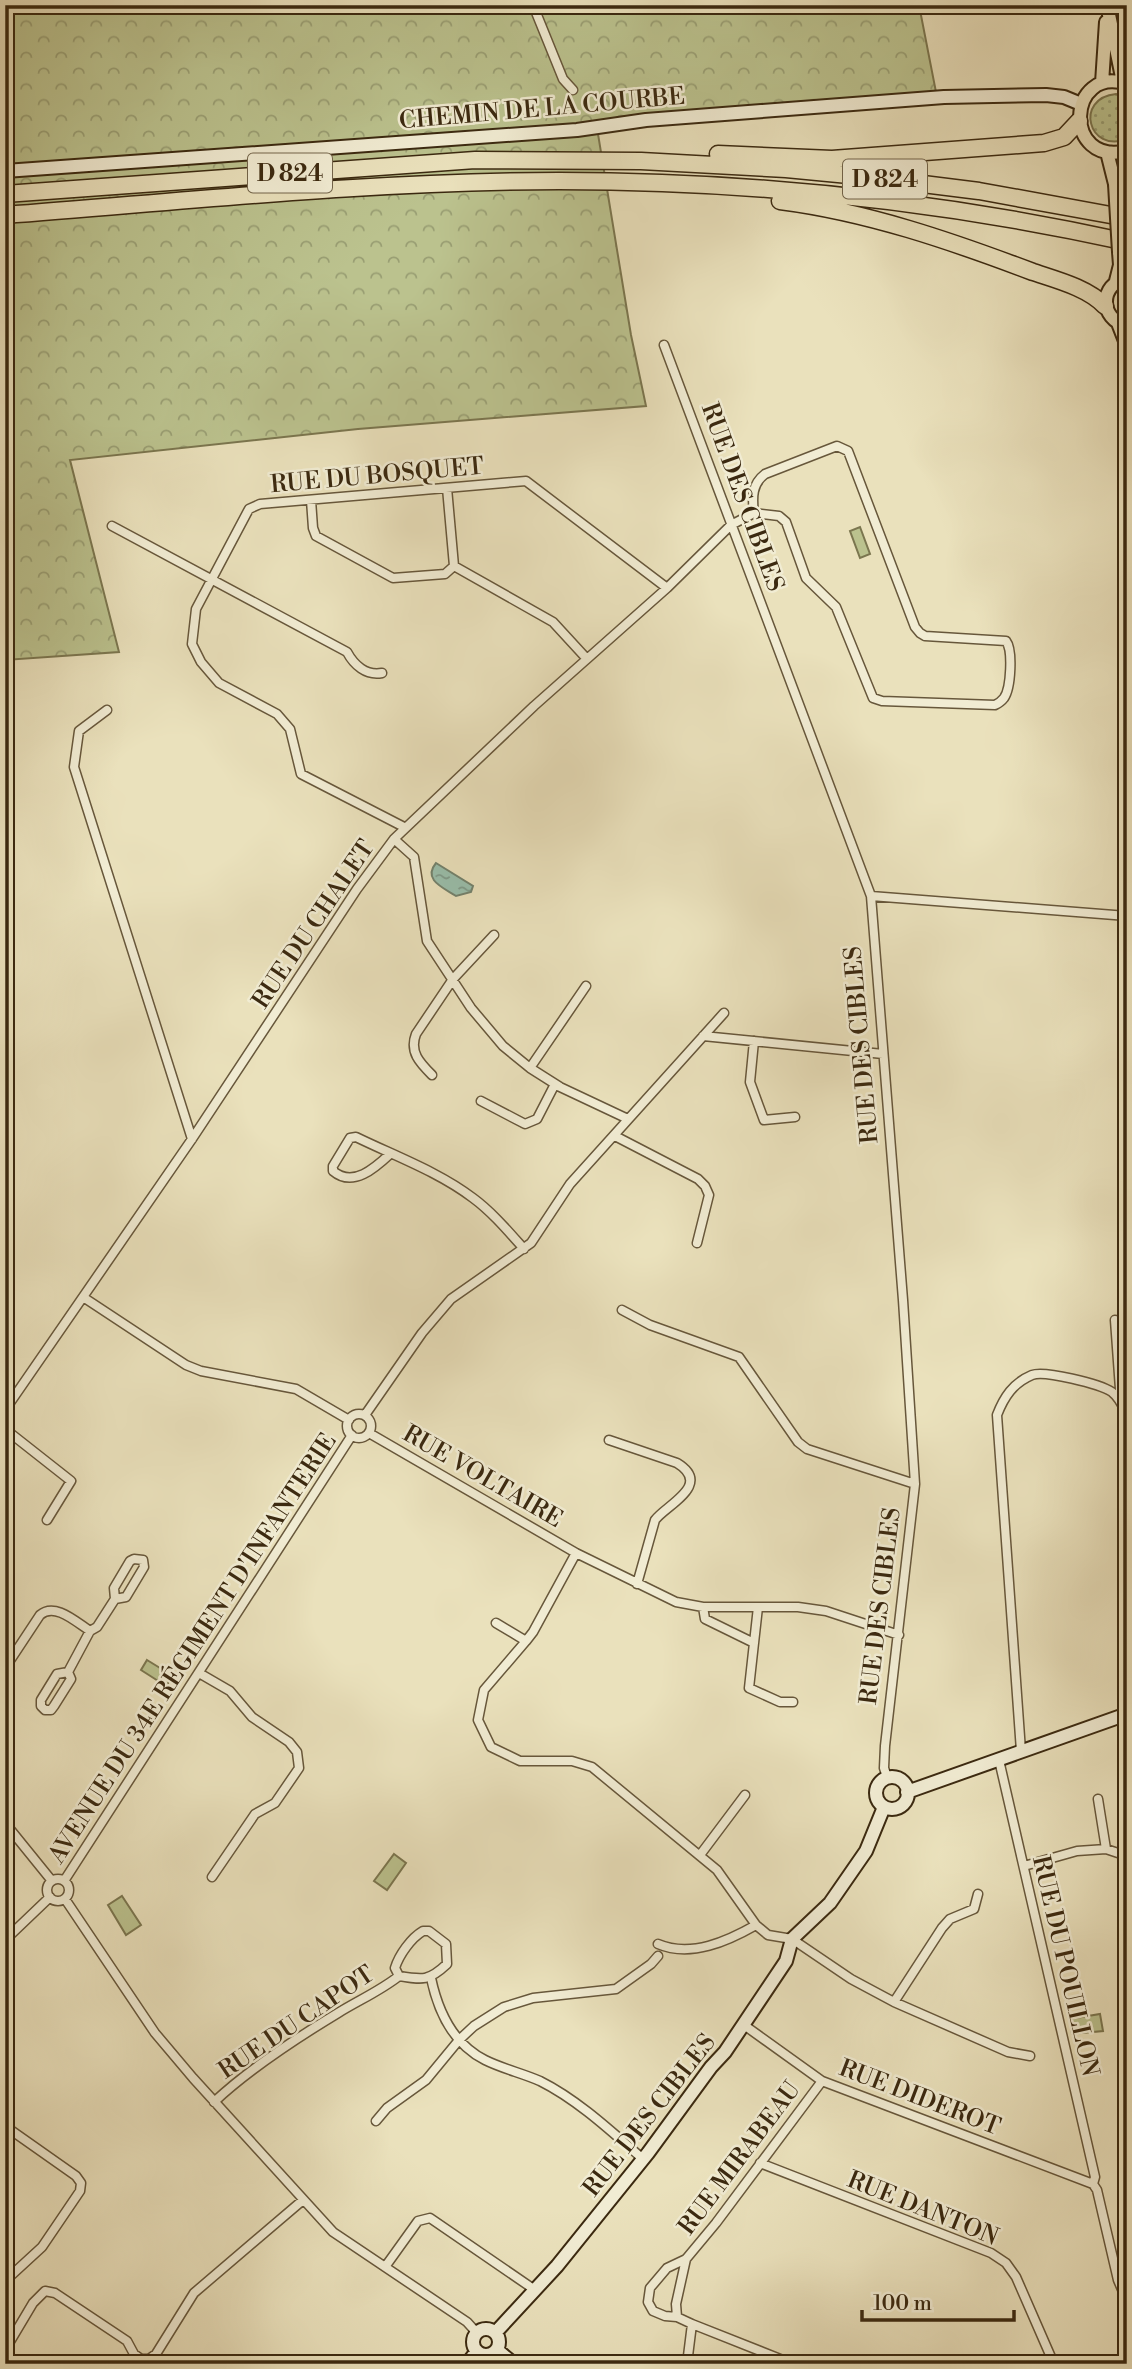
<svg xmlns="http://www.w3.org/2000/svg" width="1132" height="2369" viewBox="0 0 1132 2369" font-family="'Libre Bodoni',serif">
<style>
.grass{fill:url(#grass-dots);stroke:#7b764f;stroke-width:2}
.forest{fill:url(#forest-crowns);stroke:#7b764f;stroke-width:2}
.garden{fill:#bbc28e;stroke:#7b764f;stroke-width:2}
.water{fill:url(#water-ripples);stroke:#73826d;stroke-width:2}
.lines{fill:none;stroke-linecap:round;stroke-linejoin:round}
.street-casing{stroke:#67573b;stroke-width:11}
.secondary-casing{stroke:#3b2910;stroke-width:16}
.primary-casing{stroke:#3b2910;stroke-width:16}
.highway-casing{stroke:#3b2910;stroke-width:19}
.street{stroke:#f1ecd3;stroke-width:8}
.secondary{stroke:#f1ecd3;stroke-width:12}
.primary{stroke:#eae1bc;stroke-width:12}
.highway{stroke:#eae1bc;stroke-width:16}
.primary-bridge-casing{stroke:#3b2910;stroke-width:16;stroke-linecap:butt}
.primary-bridge{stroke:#eae1bc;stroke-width:12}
.labels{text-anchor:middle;stroke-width:5;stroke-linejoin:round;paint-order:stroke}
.shield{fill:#f1ecd3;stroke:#72644a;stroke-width:2}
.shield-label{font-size:23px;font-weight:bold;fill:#3b2910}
.street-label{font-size:24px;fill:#3b2910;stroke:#f1ecd3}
</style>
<defs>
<pattern id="grass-dots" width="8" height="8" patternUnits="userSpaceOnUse" patternTransform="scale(1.75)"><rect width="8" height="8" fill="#bbc28e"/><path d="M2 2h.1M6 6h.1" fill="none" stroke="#999e73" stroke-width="1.8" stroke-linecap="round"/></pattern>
<pattern id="forest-crowns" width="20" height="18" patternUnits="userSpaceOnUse" patternTransform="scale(1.75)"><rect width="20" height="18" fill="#bbc28e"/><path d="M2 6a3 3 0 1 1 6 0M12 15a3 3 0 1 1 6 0" fill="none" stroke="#999e73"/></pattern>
<pattern id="water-ripples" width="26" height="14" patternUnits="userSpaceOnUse" patternTransform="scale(1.75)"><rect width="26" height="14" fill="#99beab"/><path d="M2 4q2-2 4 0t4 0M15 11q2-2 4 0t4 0" fill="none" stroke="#7e9a8a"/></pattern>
</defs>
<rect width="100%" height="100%" fill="#eae1bc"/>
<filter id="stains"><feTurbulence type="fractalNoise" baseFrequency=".00286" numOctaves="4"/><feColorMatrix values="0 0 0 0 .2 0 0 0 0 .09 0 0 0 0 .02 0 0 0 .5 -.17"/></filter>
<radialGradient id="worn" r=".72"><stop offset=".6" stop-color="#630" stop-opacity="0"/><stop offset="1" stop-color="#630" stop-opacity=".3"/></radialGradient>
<path class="grass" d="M1116,94l11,4v41c-39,15 -53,-41 -11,-45z"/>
<path class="forest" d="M5,5h914l17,87 -339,36 34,207 15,71 -288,23 -288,31 49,192 -114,8z"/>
<path class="garden" d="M860,527l10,27 -10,4 -10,-27z
M147,1660l26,16 -7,10 -25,-16z
M394,1854l12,9 -19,27 -13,-9z
M122,1896l19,29 -15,10 -18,-30z
M1100,2014l3,17 -31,3 -2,-15z"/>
<path class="water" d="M436,863l37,23 -2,6 -15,4c-12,-8 -34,-16 -20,-33z"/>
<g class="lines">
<g class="street-casing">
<path id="street" d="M533,5l30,74 10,11
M664,345l207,551 32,404 12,184 -30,262 -1,22 3,9
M447,488l7,78 99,56 34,37
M311,500l2,28 3,8 77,42 52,-4 9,-8
M112,526l235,126c7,13 19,24 35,21
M107,710l-28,21 -5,36 118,372
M404,827l-103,-53 -11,-45 -13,-15 -58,-31 -18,-21 -9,-18 4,-35 53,-100 11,-5 266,-23 141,107
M394,839l20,18 13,84 44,67 32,38 27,22 30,19 68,32
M871,896l256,20
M703,1036l180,18
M754,1041l-4,41 14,38 31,-3
M530,1068l56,-82
M432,1075c-12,-12 -23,-23 -16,-41l37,-55 41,-44
M481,1101l44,23 12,-5 18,-35
M615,1136l83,43 7,7 4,9 -12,48
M390,1154c-15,14 -37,34 -57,17v-5l17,-28 6,-1c39,19 83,35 117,61 19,14 35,33 51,51
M83,1297l103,68 15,6 95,18 53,31
M622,1310l28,15 89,32 59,85 9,7 108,35
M1115,1320l6,83
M5,1410l187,-271 165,-250 37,-50 140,-133 133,-118 64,-63 23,-12c-2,-16 -2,-29 11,-39l72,-28 11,5 67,176 5,6 5,3 81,5c7,9 5,47 -2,57 -3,4 -5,5 -9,7l-113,-4 -9,-3 -37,-91 -30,-29 -20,-56 -7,-6 -25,-3
M347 1426a12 12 0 1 1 24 0a12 12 0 1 1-24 0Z
M365,1415l57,-82 29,-34 80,-56 39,-59 154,-171
M5,1429l66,52 -24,39
M369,1433l207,120 100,49 27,5h95l28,4 73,24
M609,1440l68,23c36,22 -11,42 -22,57l-18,64
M703,1607l2,12 49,24
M758,1607l-9,81 31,14h13
M496,1623l30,18 7,-9 43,-79
M90,1631l7,-4 18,-28 -1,-11 16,-27 4,-2 9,1 1,7 -18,30 -11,2
M526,1641l-42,49 -6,30 13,27 29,14h52l20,6 125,103 39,55 12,10 24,4 59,40 43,23 114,50 22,4
M5,1668l35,-53c15,-13 36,7 50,16l-22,41 3,7 -17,27 -3,4h-6l-4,-4v-6l16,-26 11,-2
M199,1673l31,18 22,26 37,25 8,10 2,16 -24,35 -20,11 -43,63
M1021,1751l-24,-336c7,-18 16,-32 35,-40 12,-5 68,9 80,17 8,6 11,15 15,23
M999,1760l96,417 -2,7 4,6 21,90 9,21
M1098,1799l8,50
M5,1823l47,58
M700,1855l45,-60
M1024,1866l53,-15 29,-2 21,7
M47 1890a11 11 0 1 1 22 0a11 11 0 1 1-22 0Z
M64,1881l288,-446
M65,1899l90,134 38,45 140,154 134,90 10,11
M423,1931h6l17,13 1,20c-18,17 -24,16 -48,12l-4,-8c4,-13 16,-30 28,-37z
M5,1940l45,-43
M658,1944c33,14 70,-3 98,-19
M431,1978c7,33 22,66 54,82 18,9 37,13 55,21 38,19 72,51 103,78
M894,2002l48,-74 8,-9 24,-10 4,-15
M744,2025l78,56 271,103
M214,2102c33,-31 86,-66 124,-89 21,-13 42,-22 61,-37
M376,2121l11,-13 39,-28 33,-40 15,-14 30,-19 29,-9 83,-9 35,-25 7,-8
M5,2126l71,50 5,7 -1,8 -38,56 -37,34
M760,2163l231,90 15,10 10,14 38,87
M385,2267l33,-46 12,-3 105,72
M677,2317l-1,-13 10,-45
M692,2324l101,40
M5,2350l28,-47 12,-12 10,2 72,48 7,13 7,5h8l7,-5 38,-61 109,-93
M687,2364l5,-40 -15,-7 -12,-1 -12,-5 -5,-9 2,-14 17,-20 19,-9 30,-36 106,-142"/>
</g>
<g class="secondary-casing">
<path id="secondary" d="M5,171l572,-41 69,-10 298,-23 102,-2 18,2 17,7
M876 1793a16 16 0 1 1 32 0a16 16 0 1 1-32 0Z
M907,1792l220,-78
M473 2342a13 13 0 1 1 26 0a13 13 0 1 1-26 0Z
M496,2332l61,-66 91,-113 63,-86 14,-15 61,-91 6,-22 38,-36 36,-52 18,-44
M497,2350l17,14
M467,2364l10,-13"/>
</g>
<g class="primary-casing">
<path id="primary" d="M1107,5l16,77
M1102,83l4,-61
M1127,84c-60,-20 -65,83 0,67
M1107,152l8,32
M1124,186l3,-21
M1127,278c-28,6 -28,41 0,48
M1116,281l4,-16 -1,-13
M1118,323l9,23"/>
</g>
<g class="highway-casing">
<path id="highway" d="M718,154l114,5 212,-16 20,-6 15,-16
M5,194l470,-34 166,1 145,8 73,7 120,15 148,27
M780,201c87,11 171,40 253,71 24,8 55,16 72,34
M5,215c184,-14 369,-34 554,-34 190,0 382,20 568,61"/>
</g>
<use href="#street" class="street"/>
<use href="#secondary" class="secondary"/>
<use href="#primary" class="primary"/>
<use href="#highway" class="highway"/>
<g class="primary-bridge-casing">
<path id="primary-bridge" d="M1115,184l4,68
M1124,186l3,39"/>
</g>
<use href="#primary-bridge" class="primary-bridge"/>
</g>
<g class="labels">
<g class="shield">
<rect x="248" y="153.5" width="84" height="39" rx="5"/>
<rect x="843" y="159.5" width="84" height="39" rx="5"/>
</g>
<g class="shield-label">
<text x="290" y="181">D 824</text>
<text x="885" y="187">D 824</text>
</g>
<g class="street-label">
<text transform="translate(542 108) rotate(-5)" y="8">CHEMIN DE LA COURBE</text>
<text transform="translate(377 475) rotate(-5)" y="8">RUE DU BOSQUET</text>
<text transform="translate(743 497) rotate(70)" y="8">RUE DES CIBLES</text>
<text transform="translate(313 924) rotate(-56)" y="8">RUE DU CHALET</text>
<text transform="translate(861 1045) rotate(-95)" y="8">RUE DES CIBLES</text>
<text transform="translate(483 1476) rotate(30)" y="8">RUE VOLTAIRE</text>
<text transform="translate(880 1606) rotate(-83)" y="8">RUE DES CIBLES</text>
<text transform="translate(192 1648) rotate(-57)" y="8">AVENUE DU 34E RÉGIMENT D'INFANTERIE</text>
<text transform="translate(1066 1966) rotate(77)" y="8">RUE DU POUILLON</text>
<text transform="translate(296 2022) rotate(-34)" y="8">RUE DU CAPOT</text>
<text transform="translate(920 2097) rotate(21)" y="8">RUE DIDEROT</text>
<text transform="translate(649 2115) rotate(-52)" y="8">RUE DES CIBLES</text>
<text transform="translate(739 2158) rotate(-53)" y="8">RUE MIRABEAU</text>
<text transform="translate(923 2208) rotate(22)" y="8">RUE DANTON</text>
</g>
</g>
<rect width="1132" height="2369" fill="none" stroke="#eae1bc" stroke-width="28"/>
<rect x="7" y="7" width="1118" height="2355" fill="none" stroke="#3b2910" stroke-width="3.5"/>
<rect x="14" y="14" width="1104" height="2341" fill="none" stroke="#3b2910" stroke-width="2"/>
<path d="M862 2310v10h152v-10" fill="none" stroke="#3b2910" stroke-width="3.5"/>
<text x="873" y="2310" font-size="21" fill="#3b2910" stroke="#f1ecd3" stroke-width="5" paint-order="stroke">100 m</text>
<rect width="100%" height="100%" filter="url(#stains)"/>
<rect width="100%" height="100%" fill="url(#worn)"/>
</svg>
